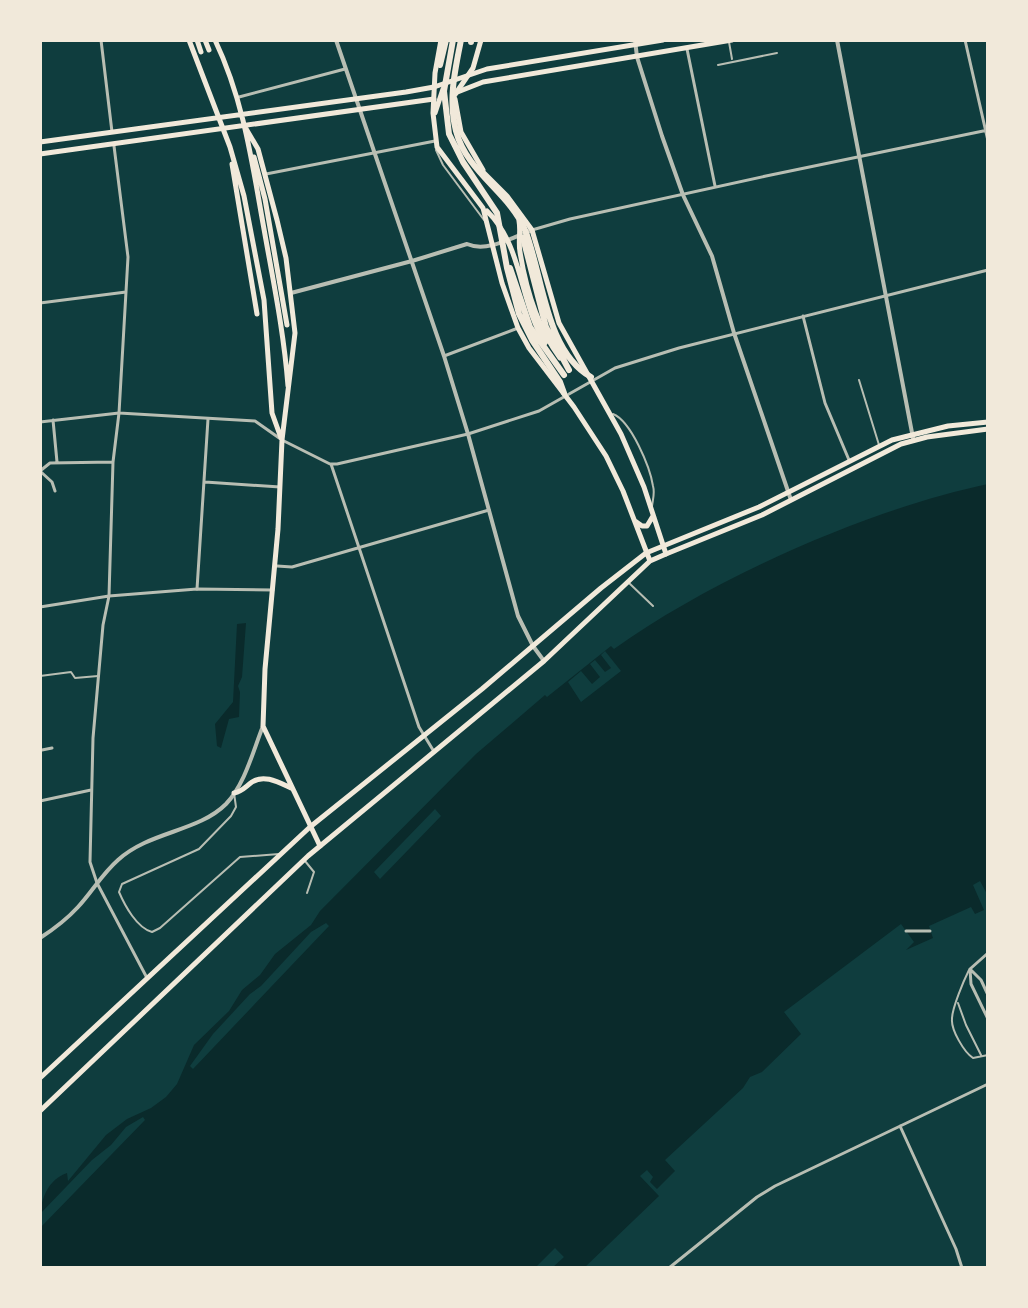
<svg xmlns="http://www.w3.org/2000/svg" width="1028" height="1308" viewBox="0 0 1028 1308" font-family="Overpass,sans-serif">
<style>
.water{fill:#0a2a2b}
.pier{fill:#0f3d3e}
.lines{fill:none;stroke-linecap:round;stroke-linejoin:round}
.service{stroke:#b8beb3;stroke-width:2}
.pedestrian{stroke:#b8beb3;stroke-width:3}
.minor{stroke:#b8beb3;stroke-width:3}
.tertiary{stroke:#b8beb3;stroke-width:4}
.secondary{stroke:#f1e9da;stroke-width:5}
.primary{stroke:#f1e9da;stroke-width:5}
.trunk{stroke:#f1e9da;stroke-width:6}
</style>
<rect width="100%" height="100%" fill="#0f3d3e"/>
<path class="water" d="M988,484v412l-8,-15 -7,4 11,25 -9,4 -4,-7 -42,19 4,12 -27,12 8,-8 -13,-18 -117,88 17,22 -39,38 -12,5 -7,11 -78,72 10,11 -18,18 -7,-7 3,-5 -6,-7 -7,6 19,20 -75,72h-32l12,-11 -9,-9 -20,20h-495c0,-31 -9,-82 27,-95l1,8 38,-46 21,-16 24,-11 15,-11 11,-13 17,-39 35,-34 13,-21 18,-15 15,-21 36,-29 9,-14 156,-157 69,-59 2,2 64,-51 3,3c99,-71 255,-140 374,-165z
M246,623l-4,54 -4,9 2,6 -1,25 -10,2 -8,29 -4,-2 -2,-22 18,-22 4,-78z"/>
<path class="pier" d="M605,651l16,20 -40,31 -13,-20 13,-11 11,13 8,-7 -10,-13 5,-4 10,12 6,-4 -10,-13z
M435,809l6,7 -61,63 -6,-7z
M326,923l3,3 -136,143 -3,-3 23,-32 37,-40 11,-8 50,-54z
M143,1117l2,3 -105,108v-14l52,-54 19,-15 15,-18z"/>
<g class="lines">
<path class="service" d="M729,42l3,17
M718,65l59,-12
M436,150l7,15 41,55
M859,380l20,65
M613,414c18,7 37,53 40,72 2,7 0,13 -1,20
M628,582l25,24
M40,676l31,-4 4,6 23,-2
M234,793l2,14 -5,9 -32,33 -77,35 -3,8c6,14 18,36 33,40l8,-4 80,-71 39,-3
M305,861l9,11 -7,21
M969,970c-5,10 -17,38 -17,49 -1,11 12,33 21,39l15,-3
M958,1003l8,22 15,30"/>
<path class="pedestrian" d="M53,420l4,42
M40,422l79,-9 -6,49 -4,134
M40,471l10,-8 63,-1
M41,472l11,10 3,9
M205,482l75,5
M197,589l11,-170
M906,931h24"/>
<path class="minor" d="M101,40l11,92
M965,40l23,101
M687,49l28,137
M239,97l106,-28
M114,146l14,111 -9,156 136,8 27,19 48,24h7l131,-30 71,-23 76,-43 64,-20 309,-78
M266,174l169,-33
M532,230l38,-11 196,-43 222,-46
M40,303l86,-11
M803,316l22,87 24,57
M444,356l74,-28
M331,464l88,263 14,23
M277,566l15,1 197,-57
M109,596l-6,29 -10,113 -3,124 7,21 50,95
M40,607l69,-11 88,-7 76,1
M42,750l10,-2
M40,801l51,-11
M970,969l1,15 17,35
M970,969l11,11 7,15
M970,969l18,-16
M900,1126l56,123 6,19
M669,1268l88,-71 18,-11 213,-102"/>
<path class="tertiary" d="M336,40l108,316 24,78 50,182 15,30 11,15
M635,40l2,17 25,79 21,59 29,61 22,77 57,167
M837,40l76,398
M291,293l121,-32 55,-17c20,9 46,-7 65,-14
M40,938c14,-9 27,-19 38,-31 14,-15 24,-33 40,-47 32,-29 80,-28 108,-56 19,-20 27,-53 37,-78"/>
<path class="secondary" d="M189,40l41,107 14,49 20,104 8,113 9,25
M197,40l4,12
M205,40l4,10
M215,40c29,61 37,123 49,189 9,51 20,104 24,157
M455,93l28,-11 249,-42
M245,127l13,22 19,71 9,38 9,75 -13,107 -4,89 -13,140 -2,57 57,120
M40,142l366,-50 28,-5 53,-18 176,-29
M40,154l394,-55
M254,157l11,42 22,126
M232,164l25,150
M646,553l113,-46 133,-67 56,-14 40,-4
M666,554l96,-39 139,-71 26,-7 61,-8
M234,793c9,-2 11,-6 18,-11 12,-8 26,0 39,6"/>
<path class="primary" d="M441,40l-6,33 -2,40 4,34 46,61 19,75 16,45 11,20 45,59 32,49 17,35 27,70
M454,96l19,-28 8,-28
M455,99l6,33 22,38
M435,113l8,-24
M487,211c36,35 32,90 58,132
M519,221c2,10 -1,21 1,31 6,38 18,76 40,106
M635,521l7,5h5l6,-10
M40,1078l270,-251 172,-138 119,-101 45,-35
M40,1111l268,-255 236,-195 106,-100 16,-7 -22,-67 -23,-53 -62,-111 -27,-93 -25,-34 -26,-26"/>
<path class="trunk" d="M453,40l-9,51 5,43 14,28 34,51 10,55 12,46 13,26 28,42 4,11
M461,40c-6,30 -13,60 -5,91 11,42 53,61 69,99 18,45 20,121 66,147
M471,42v-2
M440,65l6,-25
M523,238l23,89 23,43
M510,268l20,59 34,48"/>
</g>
<rect width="1028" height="1308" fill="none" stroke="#f1e9da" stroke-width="84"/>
</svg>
